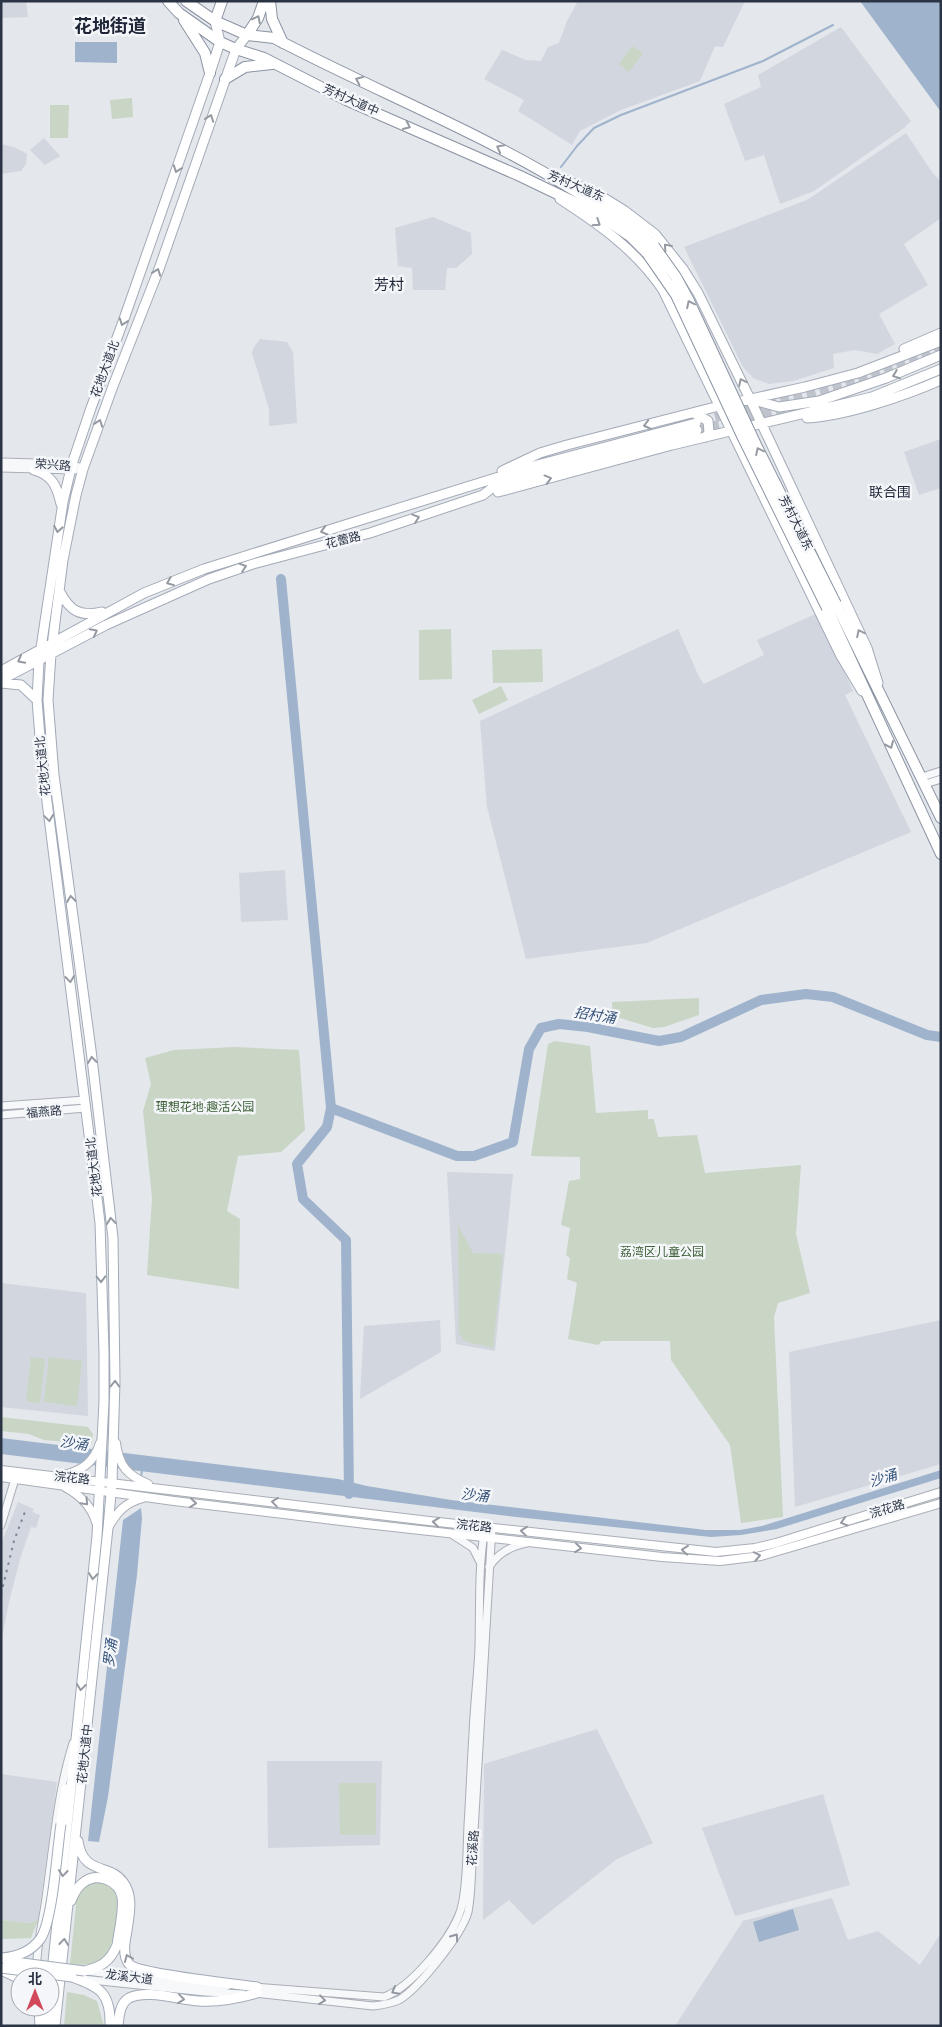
<svg xmlns="http://www.w3.org/2000/svg" width="942" height="2027" viewBox="0 0 942 2027" font-family="Barlow,'Noto Sans SC',sans-serif">
<style>
.built{fill:#d2d6de}
.green{fill:#c9d6c5}
.water{fill:#9fb4cc}
.lines{fill:none;stroke-linecap:round;stroke-linejoin:round}
.stream{stroke:#9fb4cc;stroke-width:2}
.river{stroke:#9fb4cc;stroke-width:10}
.primary-tunnel{stroke:#bfc3cb;stroke-width:9;stroke-dasharray:9 4.5;stroke-linecap:butt}
.tertiary-casing{stroke:#a9aeb7;stroke-width:9}
.secondary-casing{stroke:#a9aeb7;stroke-width:10}
.primary-casing{stroke:#a3abb8;stroke-width:11}
.trunk-casing{stroke:#8b94a3;stroke-width:12}
.tertiary{stroke:#f7f8fa;stroke-width:7}
.secondary{stroke:#fff;stroke-width:8}
.primary{stroke:#fff;stroke-width:9}
.trunk{stroke:#fff;stroke-width:10}
.rail{stroke:#7d8696;stroke-width:2;stroke-dasharray:2.5 5;stroke-linecap:butt}
.primary-bridge-casing{stroke:#a3abb8;stroke-width:11;stroke-linecap:butt}
.trunk-bridge-casing{stroke:#8b94a3;stroke-width:12;stroke-linecap:butt}
.primary-bridge{stroke:#fff;stroke-width:9}
.trunk-bridge{stroke:#fff;stroke-width:10}
.oneway{stroke:#959aa2}
.oneway2{stroke:#9196a0}
.labels{text-anchor:middle;stroke-width:5;stroke-linejoin:round;paint-order:stroke}
.street-label{font-size:12px;fill:#2b3445;stroke:#f4f6f9}
.park-label{font-size:12px;fill:#3f6138;stroke:#f4f6f9}
.neighbourhood-label{font-size:14px;fill:#1d2536;stroke:#f4f6f9}
.water-label{font-size:14px;font-style:italic;fill:#34527a;stroke:#f4f6f9}
.quarter-label{font-size:15px;fill:#1d2536;stroke:#f4f6f9}
.district-label{font-size:18px;font-weight:bold;fill:#1d2536;stroke:#f4f6f9}
</style>
<rect width="100%" height="100%" fill="#e4e7ec"/>
<path class="built" d="M1,1h25l2,16 -27,1z
M578,1h167l-22,46 -8,-1 -15,35 -79,29 -41,21 -8,14 -54,-34 6,-11 -40,-21 18,-29 24,10 15,1 7,-14 11,-4 8,-22z
M841,27l70,94 -7,7 -90,63 -34,13 -16,-49 -19,6 -21,-57 37,-17 -3,-12z
M906,133l26,39 9,10v36l-37,26 24,41 -49,29 16,30 -18,10 -22,-4 -22,4 1,14 -41,13 -24,3 -16,-6 -10,-11 -59,-120 123,-47z
M44,138l16,18 -15,9 -15,-15z
M1,144l13,3 13,7 -1,10 -5,7 -20,3z
M433,217l38,16 1,21 -16,14h-9l-2,22h-32l-1,-22 -14,-2 -3,-38z
M260,339l27,3 6,10 4,71 -28,3v-17l-17,-56 2,-6z
M941,439v49l-22,7 -15,-43z
M818,613l35,78 -8,4 66,137 -264,111 -121,16 -39,-152 -7,-86 198,-92 21,48 5,7 60,-29 -7,-15z
M285,870l3,50 -47,2 -2,-49z
M447,1172l66,2 -18,177 -39,-7z
M1,1283l85,10 2,123 -87,-9z
M440,1320l1,32 -81,47 4,-73z
M941,1320v144l-146,43 -6,-155z
M18,1502l16,7 -2,3 8,3 -4,13 -5,-1 -11,32 -11,43 -8,41v-99z
M597,1729l56,114 -36,16 -84,66 -24,-25 -26,20 1,-156z
M267,1761h115l-2,84 -112,3z
M1,1774l56,8 -19,138 -9,3 -28,-3z
M823,1794l27,91 -115,31 -33,-88z
M832,1898l16,42 30,-9 42,34 21,-32v93h-266l68,-105z"/>
<path class="green" d="M632,46l11,7 -14,19 -10,-8z
M132,98l1,19 -21,2 -2,-19z
M50,105h19l-1,33h-18z
M451,629l1,50 -33,1v-50z
M542,649l1,33 -50,1 -1,-33z
M501,686l7,14 -29,14 -7,-14z
M699,998v17l-35,12 -11,1 -40,-12 -1,-14z
M555,1041l35,5 6,67 52,-3v9h6l4,18 39,-2 8,38 96,-8 -5,69 14,59 -32,10 -4,14 9,200 -42,6 -11,-78 -59,-85 -1,-19h-68l-4,4 -30,-6 9,-56 -10,-4 3,-21 -4,-3 4,-27 -9,-3 8,-44 11,-2v-22l-49,-1 17,-112z
M235,1047l64,3 6,80 -24,22 -43,4 -11,55 13,8 -1,70 -92,-14 5,-77 -9,-87 8,-27 -6,-26 29,-8z
M458,1225l15,28 30,1 -10,94 -29,-7 -5,-8z
M31,1357l14,2 -5,44 -14,-2z
M49,1357l33,4 -5,45 -33,-4z
M1,1417l87,10 5,7 -1,10 -48,-4 -15,-6 -28,-3z
M339,1783h37v52h-36z
M97,1882c7,1 15,3 20,10 4,8 1,19 -1,27 -4,32 -9,50 -46,45l7,-69c5,-8 10,-12 20,-13z
M1,1920l28,3 9,-3 -7,18 -29,1z
M67,1992l17,3 13,6 7,25h-40z"/>
<path class="water" d="M860,1h81v111z
M75,42h42v21l-42,-1z
M1,1438l337,41 29,7 84,14 255,30h34l22,-4 179,-56v8l-164,51 -36,6 -30,2 -195,-20 -515,-63z
M141,1508l1,10 -5,57 -29,222 -9,45 -11,-1 35,-321z
M793,1909l6,21 -40,12 -6,-20z"/>
<g class="lines">
<path class="stream" d="M561,167l16,-21 17,-18 27,-13 142,-54 70,-36
M141,1479l1,-10"/>
<path class="river" d="M281,579l50,529 -4,19 -30,37 6,35 43,41 3,254
M331,1108l126,48h17l39,-14 16,-93 12,-21 18,-4 29,3 71,14 22,-4 80,-37 45,-6 27,3 94,38 14,2"/>
<path class="primary-tunnel" d="M702,421l141,-36 98,-35
M697,430l90,-22"/>
<g class="tertiary-casing">
<path id="tertiary" d="M1,462l71,2 11,5
M1,468l74,2
M922,777l19,-6
M925,784l16,-5
M1,1106l84,-6
M1,1115l85,-7
M1,1525l14,-46
M453,1535l20,13 7,14
M489,1567c9,-14 21,-21 38,-24
M87,1971l117,15h23
M37,1977c-2,-29 7,-58 10,-87 7,-49 11,-99 26,-147
M82,1979l123,13 38,2
M253,1987l131,10c27,-10 64,-55 75,-82 8,-19 8,-67 9,-90 2,-30 3,-60 5,-91 1,-29 5,-58 6,-87 1,-40 -1,-81 6,-120
M254,1993l119,13c9,-1 17,-2 26,-6 20,-12 63,-66 69,-88 3,-15 3,-31 4,-47l20,-338"/>
</g>
<g class="secondary-casing">
<path id="secondary" d="M116,1443c3,23 11,32 32,41
M1,1470l428,51 287,31 39,-4 21,-5 165,-51
M64,1475c19,-5 30,-13 36,-32
M1,1477l173,24 192,23 296,33 58,4 41,-5 180,-53
M65,1487c15,8 26,18 31,35
M109,1526c9,-15 16,-23 34,-28"/>
</g>
<g class="primary-casing">
<path id="primary" d="M551,174l45,19 29,18 30,23 28,35 15,24 52,106 117,249 11,35
M560,199c40,26 76,51 103,91l178,366 21,35
M904,349l37,-16
M750,399l29,8 40,-6 67,-23 55,-23
M694,413l14,8 1,11 -3,5
M807,418c39,-2 97,-22 134,-38
M34,470c18,5 23,16 27,34
M502,471l38,-18 27,-8 152,-39 86,-19 53,-14 83,-32
M498,492l174,-47 200,-48 69,-28
M60,592c10,19 20,25 42,20
M1,671l143,-78 60,-24 333,-104 159,-42
M1,680l105,-55 103,-46 44,-15 117,-31 113,-38 9,-7 36,-12 169,-46
M1,683l20,2 16,15
M61,1824l5,-35
M78,1841c5,35 32,22 45,41 11,14 6,33 4,49 -2,10 -5,24 2,33 9,10 108,20 128,23
M71,1901c3,-8 7,-15 13,-19 14,-10 35,-1 38,15 2,15 -3,33 -5,48 -7,17 -16,22 -33,26
M1,1970l19,9
M72,1977c29,10 39,17 38,49
M50,1991l47,-455 7,-134v-50l-4,-129 -4,-33 -54,-428 -5,-62 2,-39 24,-159 9,-38 19,-56 33,-89 86,-246 10,-31 -5,-21
M39,2007l1,19
M46,2026l2,-19
M55,2026l53,-498 4,-46 3,-101 -2,-143 -22,-188 -37,-275 -6,-75 3,-46 12,-94 13,-65 7,-26 30,-83 46,-117 77,-220 11,-14
M118,2026c1,-10 2,-23 11,-28 18,-9 50,2 70,3 20,1 38,-2 58,-8"/>
</g>
<g class="trunk-casing">
<path id="trunk" d="M168,1l11,12 41,29 16,7 28,9 82,42 174,76 73,35 37,25 17,17
M186,1l29,20 32,14 27,3c97,51 199,91 293,148 31,19 61,34 87,60
M270,1l2,18 11,24
M184,20l21,33 5,20
M215,21l7,-20
M247,35l11,-17 6,-17
M225,79l20,-12 27,-3
M836,604l105,214
M827,608l114,246"/>
</g>
<use href="#tertiary" class="tertiary"/>
<use href="#secondary" class="secondary"/>
<use href="#primary" class="primary"/>
<use href="#trunk" class="trunk"/>
<path class="rail" d="M1,1594l13,-53 12,-32"/>
<g class="primary-bridge-casing">
<path id="primary-bridge" d="M1,1958c16,-1 31,-7 40,-20 12,-20 16,-88 20,-114
M7,1961l77,10
M1,1968l71,9"/>
</g>
<g class="trunk-bridge-casing">
<path id="trunk-bridge" d="M654,246l22,31 13,24 68,146 79,157
M647,253l29,42 66,141 85,172"/>
</g>
<use href="#primary-bridge" class="primary-bridge"/>
<use href="#trunk-bridge" class="trunk-bridge"/>
</g>
<defs><path id="oneway-chevron" d="M-2-3.5L2.5 0L-2 3.5" fill="none" stroke-width="1.6" stroke-linecap="round" stroke-linejoin="round" transform="scale(1.25)"/></defs>
<g class="oneway">
<use href="#oneway-chevron" transform="translate(257 19) rotate(-63)"/>
<use href="#oneway-chevron" transform="translate(359 80) rotate(-155)"/>
<use href="#oneway-chevron" transform="translate(210 118) rotate(-70)"/>
<use href="#oneway-chevron" transform="translate(407 126) rotate(25)"/>
<use href="#oneway-chevron" transform="translate(500 148) rotate(-152)"/>
<use href="#oneway-chevron" transform="translate(177 169) rotate(110)"/>
<use href="#oneway-chevron" transform="translate(597 223) rotate(33)"/>
<use href="#oneway-chevron" transform="translate(667 247) rotate(-131)"/>
<use href="#oneway-chevron" transform="translate(157 272) rotate(-70)"/>
<use href="#oneway-chevron" transform="translate(690 304) rotate(-116)"/>
<use href="#oneway-chevron" transform="translate(123 322) rotate(110)"/>
<use href="#oneway-chevron" transform="translate(896 375) rotate(159)"/>
<use href="#oneway-chevron" transform="translate(742 382) rotate(-116)"/>
<use href="#oneway-chevron" transform="translate(99 423) rotate(-70)"/>
<use href="#oneway-chevron" transform="translate(647 425) rotate(166)"/>
<use href="#oneway-chevron" transform="translate(759 451) rotate(-116)"/>
<use href="#oneway-chevron" transform="translate(548 479) rotate(-15)"/>
<use href="#oneway-chevron" transform="translate(416 518) rotate(-19)"/>
<use href="#oneway-chevron" transform="translate(58 529) rotate(100)"/>
<use href="#oneway-chevron" transform="translate(324 531) rotate(164)"/>
<use href="#oneway-chevron" transform="translate(243 567) rotate(-19)"/>
<use href="#oneway-chevron" transform="translate(170 582) rotate(158)"/>
<use href="#oneway-chevron" transform="translate(94 632) rotate(-28)"/>
<use href="#oneway-chevron" transform="translate(860 633) rotate(-116)"/>
<use href="#oneway-chevron" transform="translate(21 660) rotate(152)"/>
<use href="#oneway-chevron" transform="translate(890 745) rotate(66)"/>
<use href="#oneway-chevron" transform="translate(49 818) rotate(82)"/>
<use href="#oneway-chevron" transform="translate(71 899) rotate(-97)"/>
<use href="#oneway-chevron" transform="translate(70 979) rotate(83)"/>
<use href="#oneway-chevron" transform="translate(92 1060) rotate(-97)"/>
<use href="#oneway-chevron" transform="translate(111 1221) rotate(-96)"/>
<use href="#oneway-chevron" transform="translate(101 1279) rotate(89)"/>
<use href="#oneway-chevron" transform="translate(115 1384) rotate(-89)"/>
<use href="#oneway-chevron" transform="translate(85 1502) rotate(47)"/>
<use href="#oneway-chevron" transform="translate(275 1502) rotate(-173)"/>
<use href="#oneway-chevron" transform="translate(193 1503) rotate(6)"/>
<use href="#oneway-chevron" transform="translate(436 1522) rotate(-174)"/>
<use href="#oneway-chevron" transform="translate(844 1522) rotate(163)"/>
<use href="#oneway-chevron" transform="translate(524 1531) rotate(-174)"/>
<use href="#oneway-chevron" transform="translate(578 1548) rotate(6)"/>
<use href="#oneway-chevron" transform="translate(685 1550) rotate(-174)"/>
<use href="#oneway-chevron" transform="translate(757 1556) rotate(-11)"/>
<use href="#oneway-chevron" transform="translate(93 1576) rotate(96)"/>
<use href="#oneway-chevron" transform="translate(81 1687) rotate(96)"/>
<use href="#oneway-chevron" transform="translate(63 1873) rotate(96)"/>
<use href="#oneway-chevron" transform="translate(64 1942) rotate(-84)"/>
<use href="#oneway-chevron" transform="translate(128 1958) rotate(-113)"/>
<use href="#oneway-chevron" transform="translate(181 1999) rotate(7)"/>
</g>
<g class="oneway2">
<use href="#oneway-chevron" transform="translate(455 1937) rotate(-55)"/>
<use href="#oneway-chevron" transform="translate(395 1991) rotate(151)"/>
<use href="#oneway-chevron" transform="translate(322 2000) rotate(7)"/>
</g>
<g class="labels">
<g class="street-label">
<text transform="translate(351 100) rotate(24)" y="4">芳村大道中</text>
<text transform="translate(576 186) rotate(23)" y="4">芳村大道东</text>
<text transform="translate(105 369) rotate(-70)" y="4">花地大道北</text>
<text transform="translate(53 465) rotate(4)" y="4">荣兴路</text>
<text transform="translate(796 523) rotate(63)" y="4">芳村大道东</text>
<text transform="translate(343 540) rotate(-14)" y="4">花蕾路</text>
<text transform="translate(43 766) rotate(-96)" y="4">花地大道北</text>
<text transform="translate(44 1112) rotate(-5)" y="4">福燕路</text>
<text transform="translate(94 1167) rotate(-97)" y="4">花地大道北</text>
<text transform="translate(72 1478) rotate(6)" y="4">浣花路</text>
<text transform="translate(887 1509) rotate(-17)" y="4">浣花路</text>
<text transform="translate(474 1526) rotate(6)" y="4">浣花路</text>
<text transform="translate(85 1754) rotate(-84)" y="4">花地大道中</text>
<text transform="translate(473 1848) rotate(-86)" y="4">花溪路</text>
<text transform="translate(129 1977) rotate(7)" y="4">龙溪大道</text>
</g>
<g class="park-label">
<text x="205" y="1111">理想花地·趣活公园</text>
<text x="662" y="1256">荔湾区儿童公园</text>
</g>
<g class="neighbourhood-label">
<text x="890" y="497">联合围</text>
</g>
<g class="water-label">
<text transform="translate(595 1015) rotate(9)" y="5">招村涌</text>
<text transform="translate(74 1443) rotate(8)" y="5">沙涌</text>
<text transform="translate(883 1478) rotate(-17)" y="5">沙涌</text>
<text transform="translate(475 1495) rotate(6)" y="5">沙涌</text>
<text transform="translate(110 1653) rotate(-83)" y="5">罗涌</text>
</g>
<g class="quarter-label">
<text x="389" y="290">芳村</text>
</g>
<g class="district-label">
<text x="110" y="32">花地街道</text>
</g>
</g>
<rect width="942" height="2027" fill="none" stroke="#2b3445" stroke-width="5"/>
<g transform="translate(35 1992)"><circle r="24" fill="#f4f6f9" stroke="#a4a8b1"/>
<path d="M0-4L9 19L0 12L-9 19Z" fill="#d1495b"/>
<text y="-8" font-size="14" font-weight="bold" text-anchor="middle" fill="#2b3445">北</text>
</g>
</svg>
